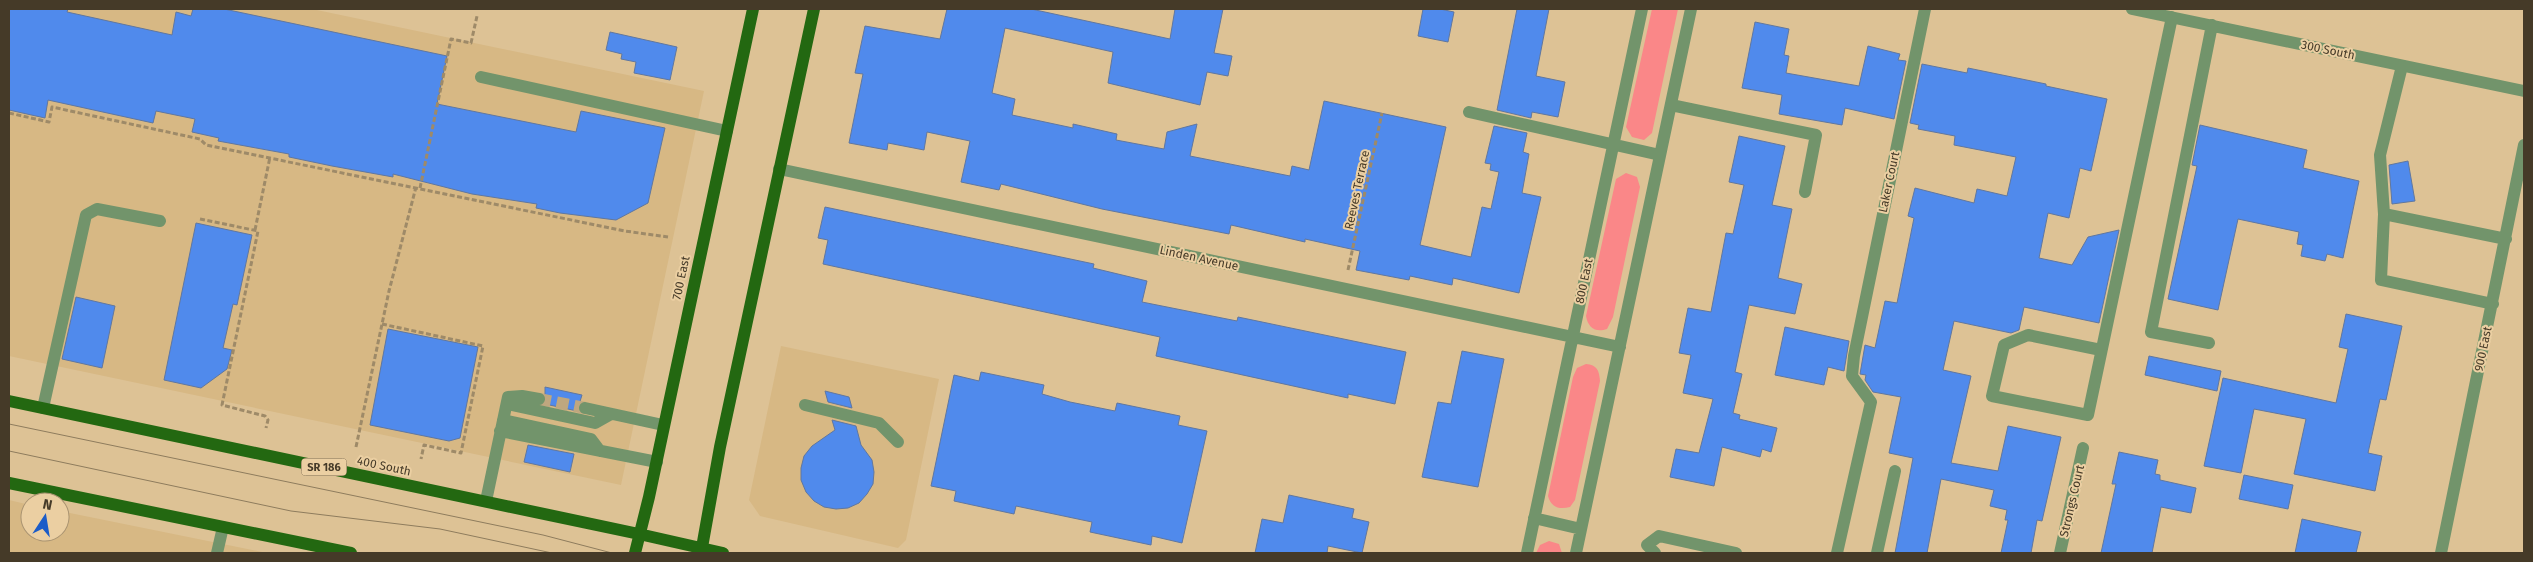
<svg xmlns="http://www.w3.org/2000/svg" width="2533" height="562" viewBox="0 0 2533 562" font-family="'Fira Sans',sans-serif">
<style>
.built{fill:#d7b884}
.green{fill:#fa8788}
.building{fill:#508aec;stroke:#60779f}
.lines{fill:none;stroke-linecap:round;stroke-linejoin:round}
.minor-tunnel{stroke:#bfa77f;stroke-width:12;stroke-dasharray:12 6;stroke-linecap:butt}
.path{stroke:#9e8a68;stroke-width:3;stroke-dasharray:5 2.5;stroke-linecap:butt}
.minor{stroke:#72946b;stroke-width:12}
.major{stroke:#236811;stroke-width:12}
.tram{stroke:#8e7c5d;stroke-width:1}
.labels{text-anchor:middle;stroke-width:4;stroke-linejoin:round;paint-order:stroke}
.shield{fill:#ebcfa2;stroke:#77674d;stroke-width:1}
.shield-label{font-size:11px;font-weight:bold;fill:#453a28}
.street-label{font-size:12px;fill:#453a28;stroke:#ebcfa2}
</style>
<rect width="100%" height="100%" fill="#ddc295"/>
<path class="built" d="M9,9h303l392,82 -83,394 -612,-129z
M781,346l158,33 -33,161 -8,8 -138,-32 -11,-16z
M9,500l21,5v27h30v-21l207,42h-258z"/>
<path class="green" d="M1652,9h26l-26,124 -8,7 -12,-3 -6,-10z
M1626,173l11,4 3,10 -27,130 -6,12c-11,4 -19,-1 -21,-13l30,-137z
M1586,364c11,1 13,6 14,17l-25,119 -5,7c-11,3 -19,0 -22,-11l25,-119 4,-9z
M1549,541l10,3 3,9h-26l4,-8z"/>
<path class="building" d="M9,9h59l-1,3 105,23 4,-23 15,4 2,-7h31l223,47 -10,48 139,28 5,-21 84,17 -17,75 -32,17 -56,-7 -24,-5 1,-4 -65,-10 -79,-20v3l-61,-11 -43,-9v-3l-71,-13 1,-3 -27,-6 3,-13 -39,-8 -3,12 -105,-23 -3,18 -36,-8z
M947,9h84l139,30 5,-30h48l-9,44 18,3 -4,20 -21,-4 -7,33 -92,-22 5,-31 -108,-24 -13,65 23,6 -3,16 61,13v-4l44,10 -1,6 48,9 3,-17 30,-8 -7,32 100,20 2,-10 17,4 15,-69 122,26 -26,118 51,12 11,-50 9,2 8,-37 -9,-2 1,-6 -6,-1 9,-37 33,7 -4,19 6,2 -7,39 19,4 -22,96 -66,-15 -1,7 -42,-9 -1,4 -53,-10 4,-19 -55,-12v3l-74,-17 -2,9 -127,-25 -101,-25 -2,6 -38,-8 9,-41 -43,-9 -3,18 -36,-7 -1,7 -38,-7 14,-69 -8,-1 10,-47 75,13z
M1423,9h17l14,3 -6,30 -30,-6z
M1517,9h32l-13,67 29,6 -7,35 -26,-5 -1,6 -34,-8z
M1755,22l34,7 -5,26 5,1 -3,17 73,13 9,-40 32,8 -2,6 8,1 -12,58 -49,-11 -3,17 -63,-11 3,-19 -40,-7z
M610,32l67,15 -7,33 -36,-7 2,-11 -15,-3 1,-5 -16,-4z
M1922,64l45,9 1,-5 78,16v2l61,13 -16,72 -11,-3 -11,50 -21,-5 -9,45 33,7 16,-28 31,-7 -20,93 -75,-16 -5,23 -8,3 -57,-12 -11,49 28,6 -20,87 47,8 10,-45 53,11 -19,84 -5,-1 -6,33h-30l7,-33h-3l2,-10 -17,-4 4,-16 -53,-11 -14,74h-32l18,-95 -24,-5 12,-56 -28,-5 -8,-12 1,-5 -6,-1 5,-29 10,3 10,-47 12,2 17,-85 -6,-2 7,-28 59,15 3,-14 30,7 9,-39 -62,-12 1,-9 -37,-7 1,-4 -9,-2z
M2200,125l107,25 -4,18 56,13 -16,77 -16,-4 -2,7 -24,-5 2,-11 -6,-1 2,-12 -61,-13 -20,91 -50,-11 29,-133 -5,-1z
M1739,136l46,10 -13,59 20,4 -14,69 24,6 -7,30 -46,-9 -14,67 7,2 -9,39 7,2 -1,4 38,9 -6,24 -9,-3 -2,8 -38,-10 -8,39 -44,-9 6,-28 23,4 14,-54 -30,-6 8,-38 -12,-2 9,-45 23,4 15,-79 7,1 11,-49 -15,-3z
M2408,161l7,40 -23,3 -3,-39z
M825,207l269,57 -1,4 54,13 -5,21 95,19 1,-4 168,35 -11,52 -47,-10v4l-192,-42 4,-19 -337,-73 5,-24 -10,-2z
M196,223l56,12 -15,70 -4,-1 -10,44 9,2 -5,19 -26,19 -37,-8z
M76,297l39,9 -13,62 -40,-9z
M2346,314l56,12 -16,74 -6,-1 -12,54 14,3 -7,35 -81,-17 12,-55 -52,-10 -13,64 -37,-7 19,-88 113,25 12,-54 -9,-2z
M1785,327l64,14 -5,30 -16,-4 -4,18 -49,-10z
M388,329l90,18 -18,91 -11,3 -79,-16z
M1462,351l42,8 -26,128 -56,-10 16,-75 13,2z
M2149,356l72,15 -4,20 -72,-16z
M981,372l63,13 -2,9 28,8 45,9 2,-8 63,13 -2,9 29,6 -25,112 -30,-7 -1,9 -61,-13 2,-10 -76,-16 -2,8 -60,-13 2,-10 -25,-5 23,-111 25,6z
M545,387l37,8 -5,16 -32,-7z
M825,391l24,6 3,11 -24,-6z
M832,420l24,6 5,19 11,15 2,12 -1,12 -6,10 -8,9 -11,5 -12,1 -12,-2 -10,-6 -8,-9 -5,-12v-12l3,-12 8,-10 23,-16z
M528,445l46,9 -4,18 -46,-10z
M2119,452l39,8 -3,14 5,1v5l36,8 -5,25 -30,-6 -9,46h-51l15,-69h-4z
M2244,475l49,10 -5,24 -49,-10z
M1289,495l65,14 -2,9 17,4 -7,31 -34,-7 -1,7h-72l7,-34 21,4z
M2302,519l59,13 -5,21h-61z"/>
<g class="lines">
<path class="minor-tunnel" d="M539,399l46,9"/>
<path class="path" d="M9,113l40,9 3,-15 148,32 6,6 419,86 43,6
M420,188l31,-149 20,4 6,-27
M200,219l58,12 -36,174 43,11 3,4 -2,8
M255,230l15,-73
M1348,270l34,-157
M382,324l101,22 -22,107 -37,-8 -3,14
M356,447l33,-156 27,-104"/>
<path class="minor" d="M2132,9l392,82
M2402,66l-22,89 4,59 -3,66 112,24
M481,77l246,54
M1671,105l145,30 -11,57
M1469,112l191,43
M779,169l841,178
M2384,214l122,25
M2209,343l-58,-11 61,-307
M2101,350l-73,-15 -24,10 -12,51 96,19 84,-398
M507,404l88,19 16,-9
M805,405l74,18 19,19
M43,408l43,-193 11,-6 63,12
M585,408l78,17
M503,420l88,19 9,12
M500,431l157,31
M486,501l22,-104 14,-1 17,3
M1534,518l47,11
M217,553l6,-26
M1527,553l115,-544
M1576,553l115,-544
M1655,553l-8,-8 12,-9 77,17
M1837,553l34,-151 -19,-26 2,-20 71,-347
M1877,553l18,-82
M2060,553l23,-105
M2441,553l83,-408"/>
<path class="major" d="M9,401l630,133 84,19
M9,483l342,70
M635,553l14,-56 104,-488
M701,553l19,-106 94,-438"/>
<path class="tram" d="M9,424l534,111 69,18
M9,451l282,60 149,18 112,24"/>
</g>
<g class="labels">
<rect class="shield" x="301.5" y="458.5" width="45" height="17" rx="4"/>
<g class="shield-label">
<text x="324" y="471">SR 186</text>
</g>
<g class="street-label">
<text transform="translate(2328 50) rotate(12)" y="4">300 South</text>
<text transform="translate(1889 182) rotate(-78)" y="4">Laker Court</text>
<text transform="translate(1357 190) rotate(-78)" y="4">Reeves Terrace</text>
<text transform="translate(1199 258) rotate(12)" y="4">Linden Avenue</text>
<text transform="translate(681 278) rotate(-78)" y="4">700 East</text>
<text transform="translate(1584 281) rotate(-78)" y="4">800 East</text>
<text transform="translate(2483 349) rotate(-78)" y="4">900 East</text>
<text transform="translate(384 466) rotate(12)" y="4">400 South</text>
<text transform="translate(2072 501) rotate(-77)" y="4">Strongs Court</text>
</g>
</g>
<rect width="2533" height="562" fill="none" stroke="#453a28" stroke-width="20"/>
<g transform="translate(45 517) rotate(12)"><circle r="24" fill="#ebcfa2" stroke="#a99371"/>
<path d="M0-4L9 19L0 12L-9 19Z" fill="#1b5cc8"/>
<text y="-8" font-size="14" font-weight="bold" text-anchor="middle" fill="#453a28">N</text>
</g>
</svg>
